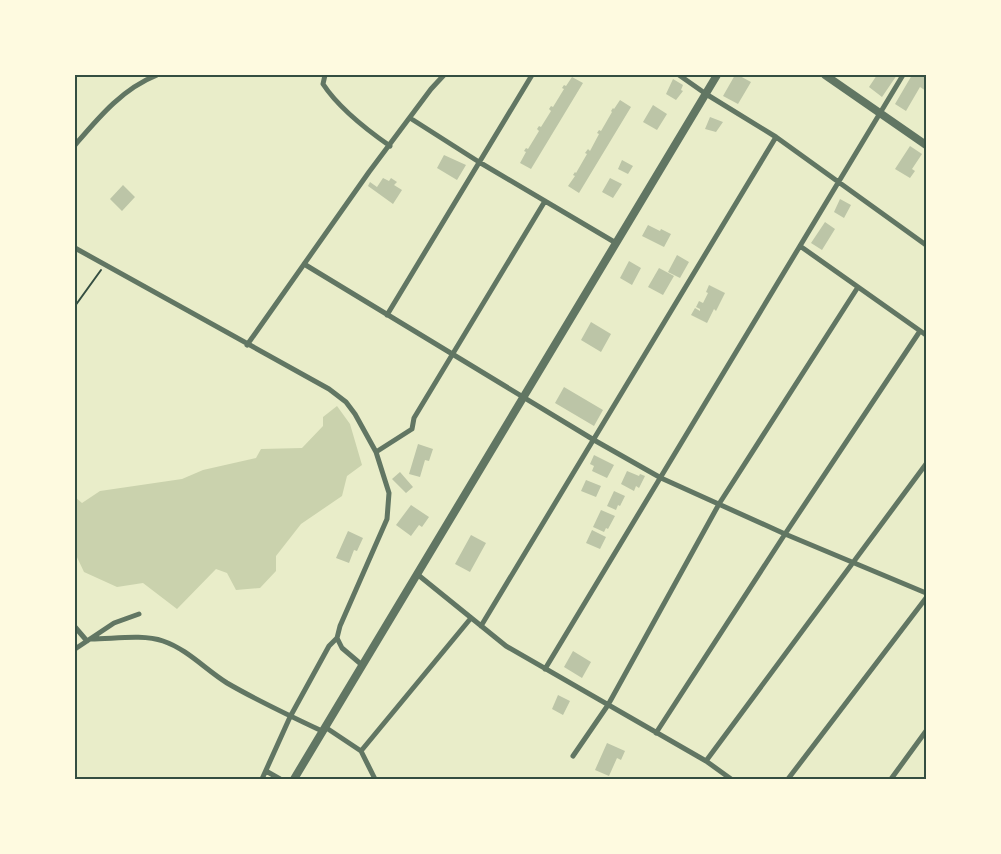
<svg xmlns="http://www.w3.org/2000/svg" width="1001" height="854" viewBox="0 0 1001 854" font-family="'IBM Plex Serif',serif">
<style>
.green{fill:#cad2ad}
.building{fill:#bcc5a7}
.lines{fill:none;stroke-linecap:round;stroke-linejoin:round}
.path{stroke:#344e41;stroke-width:2}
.minor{stroke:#617663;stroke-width:5}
.tertiary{stroke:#617663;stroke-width:8}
.neatline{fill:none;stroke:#344e41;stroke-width:2}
</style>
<rect width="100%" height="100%" fill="#e9edc9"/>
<path class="green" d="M337,406l13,18 12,41 -15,11 -5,20 -41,28 -25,32v15l-16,17 -24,2 -9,-17 -11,-4 -39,40 -34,-26 -26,4 -33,-15 -9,-19v-56l7,6 18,-12 82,-12 21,-9 53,-12 5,-9 41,-1 21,-22v-9z"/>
<path class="building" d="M735,75h3l13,7 -13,22 -15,-8z
M877,75h20l-15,22 -13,-10z
M912,75h11l3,2v14l-6,-4 -14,24 -11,-7z
M572,77l11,6 -52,86 -11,-6 6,-11 -2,-1 2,-3 2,1 11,-18 -2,-2 2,-3 2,1 10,-16 -2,-2 2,-3 2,1 11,-18 -2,-1 2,-3 2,1z
M673,79l10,6 -2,5 2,1 -7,9 -10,-6z
M620,100l11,7 -52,86 -11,-7 7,-10 -2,-1 2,-3 1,1 11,-19 -2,-1 3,-4 2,2 9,-17 -2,-1 2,-3 2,1 11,-19 -1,-1 2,-3 1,1z
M653,105l14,9 -10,16 -14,-8z
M710,117l13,5 -7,10 -11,-3z
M910,146l12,8 -10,15 3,2 -5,7 -15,-9z
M444,155l22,10 -9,15 -20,-12z
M622,160l11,6 -5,8 -10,-5z
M383,178l6,3 2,-3 6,4 -3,3 8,5 -9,14 -25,-18 2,-4 7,5z
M610,178l12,6 -9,14 -11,-6z
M123,185l12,12 -13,14 -12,-12z
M840,199l11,6 -7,13 -10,-6z
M825,222l10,7 -13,21 -11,-7z
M648,225l12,6 1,-2 10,5 -7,13 -22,-11z
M677,255l12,7 -9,16 -12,-6z
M629,261l12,7 -9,17 -12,-7z
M659,268l15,8 -11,19 -15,-8z
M709,285l16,8 -9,18 -2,-2 -7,14 -16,-8 4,-7 5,3v-2l-4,-2 3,-6 4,2 5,-10 -2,-1z
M591,322l20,12 -10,18 -20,-12z
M564,387l39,23 -9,16 -39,-23z
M418,444l15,5 -4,12 -4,-1 -5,17 -11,-3z
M594,455l20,10 -7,13 -15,-7 2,-5 -4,-2z
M627,471l12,5 1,-2 5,2 -6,12 -3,-2 -2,5 -13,-7z
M400,472l13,15 -7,6 -14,-14z
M586,480l15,6 -5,11 -15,-6z
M614,491l11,5 -5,10 -2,-1 -2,5 -9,-4z
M411,505l18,12 -7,10 -3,-2 -8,11 -15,-11z
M601,510l14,6 -7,13 -2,-1 -2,4 -11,-5z
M592,530l14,7 -6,12 -14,-6z
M348,531l15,7 -6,13 -3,-1 -5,13 -13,-5z
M471,535l15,8 -16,29 -15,-8z
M573,651l18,11 -9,16 -18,-11z
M558,695l12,6 -7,14 -11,-6z
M607,743l18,8 -4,9 -4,-2 -8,18 -14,-6z"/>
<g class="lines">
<path class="path" d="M75,306l26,-36"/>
<path class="minor" d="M325,75l-2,9c15,23 44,46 67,62
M679,75l27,19 70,43 150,108
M410,118l69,44 137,81
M75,145c24,-28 47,-56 82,-70
M800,246l126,89
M75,248l254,141 17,13 9,12 21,38 13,41 -2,26 -47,107 -3,12 -8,8 -39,71 -28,62
M304,264l290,176 67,38 124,56 141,59
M387,315l145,-240
M247,345l122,-173 62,-83 13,-14
M376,452l36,-23 2,-11 131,-217
M417,574l89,72 200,115 25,18
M481,626l295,-489
M75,627l12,14
M337,638l5,10 20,17
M91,639c22,0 52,-5 72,2 24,8 43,29 64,42 31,18 63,33 95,48
M75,649l39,-26 25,-9
M545,669l358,-594
M325,727l36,24 14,28
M656,733l129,-199 135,-203
M361,751l110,-133
M573,756l35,-51 111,-201 139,-217
M706,761l220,-297
M266,771l14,8
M788,779l138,-181
M891,779l35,-48"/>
<path class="tertiary" d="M825,75l101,70
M294,779l423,-704"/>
</g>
<rect width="1001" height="854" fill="none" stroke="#fefae0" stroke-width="152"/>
<rect x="76" y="76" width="849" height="702" class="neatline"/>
</svg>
